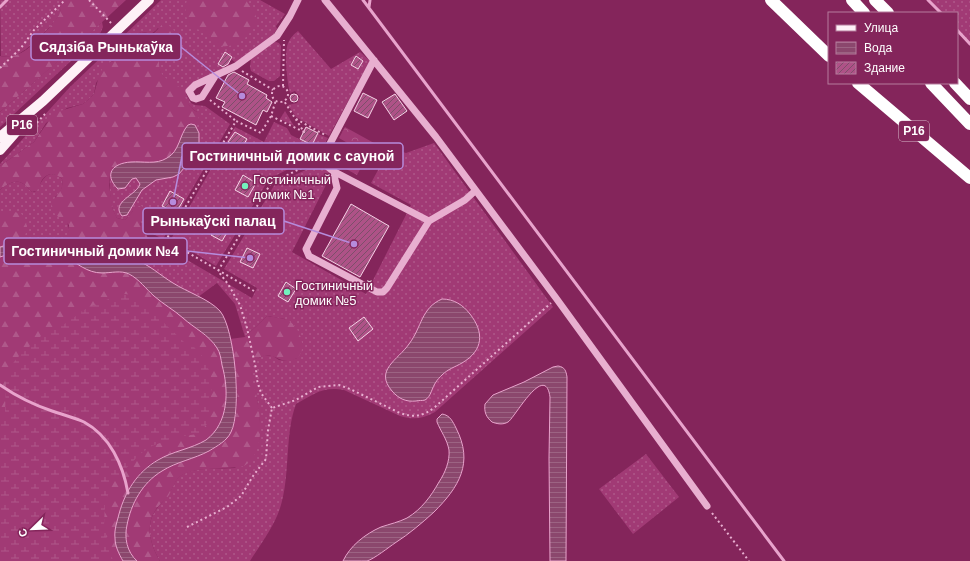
<svg xmlns="http://www.w3.org/2000/svg" width="970" height="561" viewBox="0 0 970 561" font-family="Arial,sans-serif">
<style>
.grass{fill:url(#grass-dots)}
.forest{fill:url(#forest-firs)}
.wetland{fill:url(#wetland-marsh)}
.park{fill:url(#park-crowns)}
.water{fill:url(#water-rules);stroke:#e8a3cc}
.lines{fill:none;stroke-linecap:round;stroke-linejoin:round}
.stream{stroke:#e8a3cc;stroke-width:3}
.building{fill:url(#building-hatch);stroke:#f6d3e7}
.path{stroke:#e8afd0;stroke-width:2;stroke-dasharray:2 3;stroke-linecap:butt}
.minor{stroke:#e8afd0;stroke-width:7}
.major{stroke:#fef1f7;stroke-width:10}
.highway{stroke:#fff;stroke-width:12}
.poi-dot{fill:#73f1bd;stroke:#84255b;stroke-width:1.5}
.labels{text-anchor:middle;stroke-width:3;stroke-linejoin:round;paint-order:stroke}
.shield{fill:#84255b;stroke:#dabece;stroke-width:1}
.shield-label{font-size:12px;font-weight:bold;fill:#fff}
.poi-label{font-size:13px;fill:#fff;stroke:#84255b;text-anchor:start}
.leader{fill:none;stroke:#b68bdc;stroke-width:1.5}
.callout-dot{fill:#b68bdc;stroke:#84255b;stroke-width:1.5}
.callout{fill:#84255b;stroke:#b68bdc;stroke-width:1.5}
.callout-label{font-size:14px;text-anchor:middle;font-weight:bold;fill:#fff}
</style>
<defs>
<pattern id="grass-dots" width="8" height="8" patternUnits="userSpaceOnUse"><rect width="8" height="8" fill="#a13a75"/><path d="M2 2h.1M6 6h.1" fill="none" stroke="#af588a" stroke-width="1.8" stroke-linecap="round"/></pattern>
<pattern id="forest-firs" width="22" height="20" patternUnits="userSpaceOnUse"><rect width="22" height="20" fill="#a13a75"/><path d="M5 1l3.5 6h-7zM16 11l3.5 6h-7z" fill="#af588a"/></pattern>
<pattern id="wetland-marsh" width="20" height="14" patternUnits="userSpaceOnUse"><rect width="20" height="14" fill="#a13a75"/><path d="M1 5h8M5 5V1M11 12h8M15 12V8" fill="none" stroke="#af588a"/></pattern>
<pattern id="park-crowns" width="20" height="18" patternUnits="userSpaceOnUse"><rect width="20" height="18" fill="#a13a75"/><path d="M2 6a3 3 0 1 1 6 0M12 15a3 3 0 1 1 6 0" fill="none" stroke="#af588a"/></pattern>
<pattern id="water-rules" width="6" height="5" patternUnits="userSpaceOnUse"><rect width="6" height="5" fill="#8b476d"/><path d="M0 2.5h6" fill="none" stroke="#9c6383"/></pattern>
<pattern id="building-hatch" width="6" height="6" patternUnits="userSpaceOnUse"><rect width="6" height="6" fill="#ae5287"/><path d="M-1 1l2-2M0 6l6-6M5 7l2-2" fill="none" stroke="#7d4f6a"/></pattern>
</defs>
<rect width="100%" height="100%" fill="#84255b"/>
<path class="grass" d="M0,0h60c1,5 2,10 -1,15 -5,10 -33,37 -43,40 -5,2 -10,2 -15,1z
M161,0h99l25,14 -9,12 1,3 -4,6 -37,28 -5,-4 1,-2 -8,-5 -6,12 8,4 2,-4 4,2 -45,24 -1,4 5,9 4,2 10,1 25,18 -67,115 -22,-11v-9l2,-3 -10,-5 -3,4 -5,5 -8,-2c-7,-9 -8,-31 -7,-43l87,-63c-10,-6 -15,-16 -21,-26 -3,-4 -7,-4 -10,-7 -16,-15 -3,-25 8,-36l-16,-15c-7,8 -7,5 -17,4l-8,5 -5,12 -7,9 -12,5 -13,20 -2,11 -5,5 -6,5 -16,4 -21,15 -12,19 -34,24v-2l70,-77z
M928,0h42v44l-13,-13v-18h-17z
M102,22l1,5 -3,7 -100,93v-15z
M298,31l33,38 29,-17 10,9 -41,75 -33,-19 -8,-12 9,-2 3,-6 -5,-6 -5,2c-3,-11 -6,-40 -2,-50 3,-6 6,-9 10,-12z
M276,42l3,1 2,3 -1,30 -6,5h-5l-18,-10 -1,-4 1,-8 21,-16z
M285,111l9,15 -14,-7z
M274,122l13,6 4,7 20,10 7,-11 10,4 -10,16 -49,25 -53,87 -45,-27 64,-112 29,15z
M434,143l119,164 -118,105c-12,7 -22,8 -35,4l-56,-26c-21,-4 -30,4 -48,14 -11,30 -6,66 -14,97 -5,22 -20,41 -32,60h-90c-9,-14 -15,-35 -5,-50 4,-6 10,-11 14,-17 4,-7 6,-16 14,-20 15,-7 36,-5 52,-6l24,-27 1,-17 -3,-25 -6,-20 1,-11 5,-9 7,-4 9,1 6,4 9,1 9,-3 -12,-39 -18,-3 -22,21 -10,-33 -18,-21 -19,14 -27,-15 -23,-16 5,-12 -5,-17 104,61 5,-10 -33,-19 51,-85 46,-21 8,8v8l-37,73 74,42 45,-89 -40,-22 19,-35 16,5z
M51,174l6,1 5,4c1,8 0,13 -7,18 3,6 15,29 14,33 0,5 -3,9 -3,15l1,2c-20,-10 -46,-8 -67,0v-57c5,-5 15,-11 22,-7 4,2 6,6 10,9h3c6,-7 7,-16 16,-18z
M646,454l33,43 -46,37 -34,-45z"/>
<path class="forest" d="M60,0h66l-38,35 -88,77v-56c5,1 10,1 16,-1 14,-4 34,-27 43,-40l2,-6z
M187,0h59c2,5 7,8 9,13 6,16 -18,36 -33,33 -7,-2 -10,-10 -16,-14 -4,-2 -8,-2 -12,-4 -9,-6 -10,-19 -7,-28z
M163,24c10,1 17,11 10,20 -5,7 -14,9 -14,19 0,17 12,15 21,25 8,9 4,16 17,24l2,7 -4,6h-7l-4,5 -6,16 -9,12 -8,3 -6,1h-24l-19,8 -2,5 -1,10 4,25 4,8 8,2c4,-3 17,-25 20,-7 -8,16 -4,11 3,25 2,5 4,11 5,16l-5,12c-21,-13 -35,-1 -56,-5 -8,-2 -20,-10 -26,-16 -2,-7 4,-12 3,-20 -5,-5 -13,-8 -17,-15 -5,-12 13,-14 10,-31 -6,-6 -15,-7 -20,1 -2,3 -2,7 -4,9 -2,3 -3,2 -6,3 -4,-3 -6,-7 -10,-9 -7,-4 -17,2 -22,7v-24l34,-24 18,-26 8,-5 23,-7 6,-5 5,-5 5,-18 5,-11 17,-7 7,-9 5,-12 8,-5 9,2 4,-1z
M13,212c1,0 6,1 7,1 8,5 9,21 2,26 -6,5 -15,5 -22,8v-34h8z
M43,248c8,2 15,4 22,9 9,5 17,12 27,14 12,3 27,-3 38,4 10,5 16,15 25,22 7,6 15,10 22,16 9,6 17,14 26,21 5,4 11,8 15,14 2,4 3,10 4,15 5,20 8,48 -6,67 -6,9 -19,15 -30,19 -8,3 -17,6 -25,9 -22,10 -35,32 -41,54 -6,19 -7,31 3,49h-123v-304l9,-3z
M267,316c9,2 19,1 26,8 8,8 15,28 2,35 -13,7 -21,-7 -32,-3 -7,2 -11,10 -11,16 -1,10 4,18 5,27 4,22 8,54 -13,67 -19,4 -45,0 -62,9 -7,4 -9,13 -13,20 -4,6 -11,10 -14,16 -10,15 -4,36 5,50h-23c-11,-9 -13,-23 -10,-36 4,-21 16,-44 36,-55 14,-7 30,-11 45,-18 7,-4 17,-10 21,-17 15,-23 6,-71 1,-96l15,-2z"/>
<path class="wetland" d="M125,294l8,1 6,4 45,43 9,4 11,12 6,15 2,9 -3,40 -11,12 -22,3 -24,9 -12,8 -28,29 -7,21 -1,21 2,10 7,26h-113v-134l5,-14 1,-32 2,-7 3,-8 6,-8 24,-22 25,-13 21,-15 31,-13z"/>
<path class="park" d="M345,127l29,16 -17,32 -29,-16 5,-11 13,7 5,-10 -12,-7z"/>
<path class="water" d="M191,124l4,1 4,8v12l-4,10 -16,19 -6,3 -17,3 -14,10 -15,25 -5,1c-12,-14 15,-21 18,-32l-4,-6 -4,1 -7,9 -7,1c-15,-15 -5,-26 13,-27 12,-1 25,3 36,-4 13,-7 12,-23 21,-33z
M38,239c14,1 25,5 37,12 5,4 9,8 15,10 15,4 31,-6 45,-1 14,4 26,16 38,23 14,9 36,16 47,28 15,18 22,100 11,121 -4,9 -14,14 -22,19 -15,8 -33,11 -47,20 -20,12 -31,33 -35,54 -3,13 0,27 10,36h-14c-4,-7 -8,-15 -8,-23 -1,-8 2,-16 4,-24 6,-22 18,-42 39,-54 15,-9 33,-11 48,-20 23,-17 23,-50 16,-75 -1,-6 -2,-13 -5,-17 -8,-13 -23,-20 -34,-30 -9,-8 -20,-14 -29,-22 -8,-7 -15,-17 -25,-22 -8,-4 -18,-1 -27,-1 -15,0 -25,-10 -38,-17 -20,-12 -43,-6 -64,1v-10l27,-7z
M442,299c12,0 21,6 28,15 14,18 14,36 -8,49 -7,4 -14,6 -20,12 -2,2 -5,5 -6,7 -4,5 -5,15 -11,18 -3,1 -6,0 -9,1 -10,1 -17,-2 -24,-10 -18,-21 6,-31 17,-47 13,-17 12,-36 33,-45z
M558,366c7,1 8,5 9,11l-1,184h-16l-1,-103 1,-61c-5,-36 -36,22 -42,25 -5,3 -11,2 -16,0 -6,-5 -8,-10 -7,-18l8,-9 31,-13 29,-15z
M442,414c8,1 11,8 14,14 18,35 3,59 -22,84 -12,11 -25,22 -39,31 -6,4 -21,16 -28,18 -7,0 -17,0 -24,0 7,-15 22,-27 38,-34 9,-3 18,-5 26,-9 15,-9 24,-22 32,-36 6,-9 11,-21 10,-32 -2,-11 -8,-18 -12,-28v-3z"/>
<g class="lines">
<path class="stream" d="M363,0l421,561
M928,0l13,13
M0,7l7,-7
M369,7l1,-7
M957,30l13,14
M0,385c16,11 34,20 52,26 11,4 21,6 32,11 26,14 39,43 44,71"/>
</g>
<path class="building" d="M225,52l7,5 -4,7 -5,3 -5,-3z
M356,56l7,5 -5,8 -7,-4z
M234,72l15,8 -2,4 20,11 -1,3 6,4 -5,10 -4,-2 -7,15 -34,-18 3,-5 -9,-4 12,-23z
M363,93l14,7 -9,18 -14,-7z
M290 98a4 4 0 1 1 8 0a4 4 0 1 1-8 0Z
M395,94l12,17 -13,9 -12,-18z
M306,127l12,6 -6,12 -12,-6z
M235,132l12,7 -6,10 -13,-7z
M243,175l13,8 -8,14 -13,-7z
M170,191l14,8 -8,14 -14,-7z
M351,204l38,22 -29,51 -38,-21z
M270,212l14,7 -7,14 -14,-8z
M218,223l11,6 -7,12 -11,-6z
M247,248l13,6 -7,14 -13,-6z
M286,282l10,7 -8,13 -10,-6z
M364,317l9,12 -15,12 -9,-13z"/>
<g class="lines">
<path class="path" d="M89,0l22,23
M0,68l21,-20 13,-18 31,-30
M242,71l31,19
M283,86l1,-46
M272 94a8 8 0 1 1 16 0a8 8 0 1 1-16 0Z
M210,100l26,21
M271,116l33,16 -20,-31
M296,119l29,16
M30,130l15,-16
M254,291l-88,-51 70,-119 25,12 10,-17 5,-16
M272,408l-11,-15 -4,-13 -1,-11 -9,-41 -7,-23 -12,-21 -10,-13 53,-88 45,-22
M712,513l37,48
M187,527l40,-20 14,-11 12,-20 13,-17 2,-29 4,-22 24,-8 22,-13 21,-2 11,4 50,24c14,5 24,3 35,-6l116,-104"/>
<path class="minor" d="M325,0l111,137 120,161 151,208
M374,60l-51,97 5,10 5,4 4,17 -31,61 3,7 68,36h6l4,-4 42,-67 36,-21 10,-9
M214,78l-12,19 -6,2 -3,-1 -4,-7 6,-6 41,-19 41,-30 13,-20 8,-16
M333,171l96,50"/>
<path class="major" d="M0,137l43,-36 106,-101
M0,150l21,-24"/>
<path class="highway" d="M771,0l58,56
M852,0l12,13
M875,0l13,13
M858,83l112,95
M931,83l39,41
M955,83l15,16"/>
</g>
<g class="poi-dot">
<circle cx="245" cy="186" r="4"/>
<circle cx="287" cy="292" r="4"/>
</g>
<g class="labels">
<g class="shield">
<rect x="7" y="115" width="30" height="20" rx="3"/>
<rect x="899" y="121" width="30" height="20" rx="3"/>
</g>
<g class="shield-label">
<text x="22" y="129">Р16</text>
<text x="914" y="135">Р16</text>
</g>
<g class="poi-label">
<text x="253" y="184">Гостиничный<tspan x="253" dy="15">домик №1</tspan></text>
<text x="295" y="290">Гостиничный<tspan x="295" dy="15">домик №5</tspan></text>
</g>
</g>
<path class="leader" d="M242 96L181 47M173 202L182 156M354 244L284 221M250 258L187 251"/>
<g class="callout-dot">
<circle cx="242" cy="96" r="4"/>
<circle cx="173" cy="202" r="4"/>
<circle cx="354" cy="244" r="4"/>
<circle cx="250" cy="258" r="4"/>
</g>
<g class="callout">
<rect x="31" y="34" width="150" height="26" rx="4"/>
<rect x="182" y="143" width="221" height="26" rx="4"/>
<rect x="143" y="208" width="141" height="26" rx="4"/>
<rect x="4" y="238" width="183" height="26" rx="4"/>
</g>
<g class="callout-label">
<text x="106" y="52">Сядзіба Рынькаўка</text>
<text x="292" y="161">Гостиничный домик с сауной</text>
<text x="213" y="226">Рынькаўскi палац</text>
<text x="95" y="256">Гостиничный домик №4</text>
</g>
<rect x="828" y="12" width="130" height="72" fill="#84255b" stroke="#b57c9d"/>
<rect x="836" y="25" width="20" height="6" fill="#fef1f7" stroke="#b57c9d"/>
<text x="864" y="32" font-size="12" fill="#ffffff">Улица</text>
<rect x="836" y="42" width="20" height="12" fill="url(#water-rules)" stroke="#b57c9d"/>
<text x="864" y="52" font-size="12" fill="#ffffff">Вода</text>
<rect x="836" y="62" width="20" height="12" fill="url(#building-hatch)" stroke="#b57c9d"/>
<text x="864" y="72" font-size="12" fill="#ffffff">Здание</text>
<g transform="translate(32 529) rotate(247)" stroke="#84255b" stroke-width="3" paint-order="stroke">
<path d="M0-3L7 15L0 10L-7 15Z" fill="#ffffff"/>
<text y="-6" font-size="11" font-weight="bold" text-anchor="middle" fill="#ffffff">С</text>
</g>
</svg>
